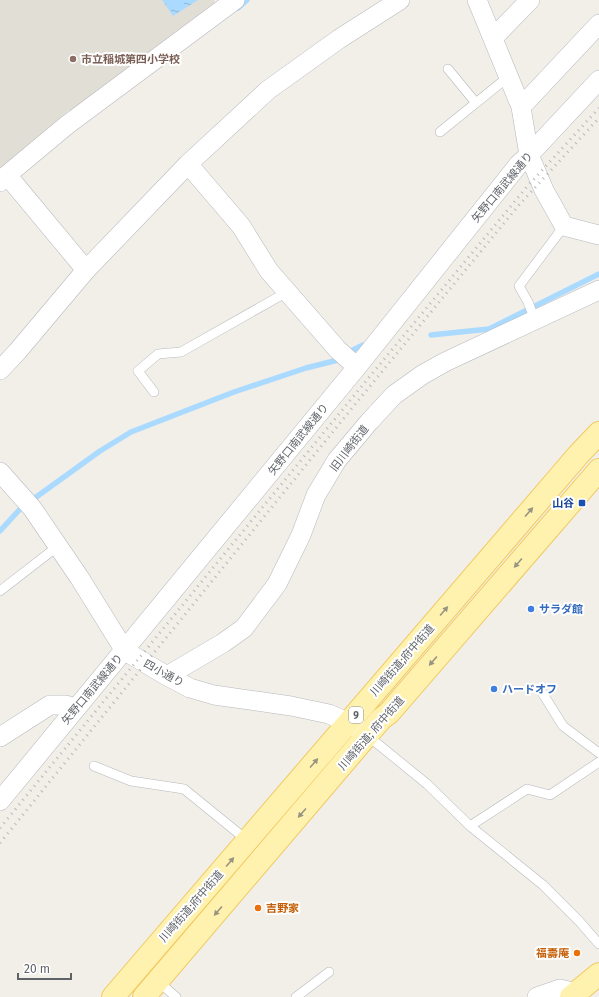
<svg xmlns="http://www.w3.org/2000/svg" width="599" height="997" viewBox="0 0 599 997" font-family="'Fira Sans','Noto Sans JP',sans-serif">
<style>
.education{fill:#e1ded6}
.water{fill:url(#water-ripples)}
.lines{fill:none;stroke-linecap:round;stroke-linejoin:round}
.stream{stroke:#aadaff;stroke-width:5.5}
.service-casing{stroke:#b5b8bc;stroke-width:10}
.minor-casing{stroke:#b5b8bc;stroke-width:20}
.primary-casing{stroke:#f2c960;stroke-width:24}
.service{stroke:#fff;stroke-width:9}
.minor{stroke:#fff;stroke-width:19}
.primary{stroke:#fff2af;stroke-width:22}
.rail{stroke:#b6b7b8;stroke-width:3;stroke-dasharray:1 5;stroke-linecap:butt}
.oneway{fill:#979581}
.education-dot{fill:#8d6e63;stroke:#fff;stroke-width:1.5}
.transit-dot{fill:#1a4fb4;stroke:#fff;stroke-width:1.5}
.shop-dot{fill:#3f7fe0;stroke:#fff;stroke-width:1.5}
.food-dot{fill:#e8710a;stroke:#fff;stroke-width:1.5}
.labels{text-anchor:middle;stroke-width:4;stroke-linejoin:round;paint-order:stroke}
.shield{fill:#fff;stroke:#8f9295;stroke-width:1}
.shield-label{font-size:10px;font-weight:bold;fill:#5f6368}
.education-label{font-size:11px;font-weight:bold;fill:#785e54;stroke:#fff;text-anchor:start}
.street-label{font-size:11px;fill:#5f6368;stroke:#fff}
.transit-label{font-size:11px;font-weight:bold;fill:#164399;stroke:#fff;text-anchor:end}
.shop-label{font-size:11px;font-weight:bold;fill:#366cbe;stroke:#fff;text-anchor:start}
.food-label{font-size:11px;font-weight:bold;fill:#c56008;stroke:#fff;text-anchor:start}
</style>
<defs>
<pattern id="water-ripples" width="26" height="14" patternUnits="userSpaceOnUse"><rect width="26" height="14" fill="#aadaff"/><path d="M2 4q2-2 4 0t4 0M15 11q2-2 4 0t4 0" fill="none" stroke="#8eb4d2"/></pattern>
</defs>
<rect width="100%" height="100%" fill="#f1efe8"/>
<path class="education" d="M0,0h214l1,2v5l-142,107 -4,-4 -69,58z"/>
<path class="water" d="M162,0h36l-25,16z"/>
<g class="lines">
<path class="stream" d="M238,8l9,-8
M431,335l58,-6 110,-55
M0,531l21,-23 79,-57 31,-19 103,-40 72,-24 32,-8 11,-8 14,-7"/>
<g class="service-casing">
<path id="service" d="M448,69l28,34
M440,132l68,-55
M535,320l-7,-18 -9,-16 45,-60
M154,392l-16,-21 20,-17 23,-2 106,-60
M0,591l58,-45
M543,694l20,32 36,27
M368,736l59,48 43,42 73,59 36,36 20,23
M94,766l37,15 53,8 64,52
M470,826l57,-37 23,6 49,-33
M158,981l18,16
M296,997l33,-25"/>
</g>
<g class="minor-casing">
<path id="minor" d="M477,0l44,107 8,48 15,35 20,36 35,9
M493,38l37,-38
M521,107l78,-83
M188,164l53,62 28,45 69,79 19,17
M7,175l79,95
M0,182l7,-7 60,-50 168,-125
M0,370l17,-18 69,-82 102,-106 80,-74 71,-51 61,-39
M0,472l32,36 47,69 46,74 42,25 23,12 24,7 77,11 38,8 20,9 19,13
M167,676l56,-33 21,-15 33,-44 24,-49 15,-40 21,-35 32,-38 25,-27 28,-20 23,-13 154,-72
M0,737l50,-32h15l11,3
M0,801l357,-434 162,-203 10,-9 70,-75
M537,997l23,-8 16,4"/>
</g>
<g class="primary-casing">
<path id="primary" d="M113,997l466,-543 20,-21
M144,997l237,-278 8,-6 210,-243
M571,997l28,-23"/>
</g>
<use href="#service" class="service"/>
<use href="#minor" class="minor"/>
<use href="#primary" class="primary"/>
<path class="rail" d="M0,828l352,-430 173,-209 74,-81
M0,843l357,-441 162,-197 80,-87"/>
</g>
<defs><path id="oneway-solid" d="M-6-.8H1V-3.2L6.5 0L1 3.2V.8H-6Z"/></defs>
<g class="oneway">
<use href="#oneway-solid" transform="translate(529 512) rotate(-49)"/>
<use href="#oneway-solid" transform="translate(518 563) rotate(131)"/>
<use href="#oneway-solid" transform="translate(444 611) rotate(-49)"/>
<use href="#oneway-solid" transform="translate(433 661) rotate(131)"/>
<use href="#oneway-solid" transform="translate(314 763) rotate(-49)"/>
<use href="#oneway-solid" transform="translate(302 813) rotate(131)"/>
<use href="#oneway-solid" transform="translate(230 862) rotate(-49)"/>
<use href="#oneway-solid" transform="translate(218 911) rotate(131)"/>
</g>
<circle class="education-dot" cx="73" cy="59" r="4"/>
<rect class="transit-dot" x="578" y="499" width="8" height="8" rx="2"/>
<g class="shop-dot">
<circle cx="531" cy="609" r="4"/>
<circle cx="494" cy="689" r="4"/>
</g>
<g class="food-dot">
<circle cx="258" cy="908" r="4"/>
<circle cx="577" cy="953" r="4"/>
</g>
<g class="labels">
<rect class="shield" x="349" y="707" width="14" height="16" rx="3"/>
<g class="shield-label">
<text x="356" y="719">9</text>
</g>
<g class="education-label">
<text x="81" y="63">市立稲城第四小学校</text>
</g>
<g class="street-label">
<text transform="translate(502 187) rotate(-50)" y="4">矢野口南武線通り</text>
<text transform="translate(298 439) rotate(-51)" y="4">矢野口南武線通り</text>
<text transform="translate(349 448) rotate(-52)" y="4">旧川崎街道</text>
<text transform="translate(402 660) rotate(-49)" y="4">川崎街道;府中街道</text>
<text transform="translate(164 673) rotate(29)" y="4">四小通り</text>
<text transform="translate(92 689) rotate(-50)" y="4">矢野口南武線通り</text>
<text transform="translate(371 733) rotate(-49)" y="4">川崎街道; 府中街道</text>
<text transform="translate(191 906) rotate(-49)" y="4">川崎街道;府中街道</text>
</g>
<g class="transit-label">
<text x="574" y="507">山谷</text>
</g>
<g class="shop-label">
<text x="539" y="613">サラダ館</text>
<text x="502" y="693">ハードオフ</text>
</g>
<g class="food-label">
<text x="266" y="912">吉野家</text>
<text x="569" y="957" text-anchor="end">福壽庵</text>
</g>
</g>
<path d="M18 973v6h53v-6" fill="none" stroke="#5f6368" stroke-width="2"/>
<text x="24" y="973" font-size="12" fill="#5f6368" stroke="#ffffff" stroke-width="3" paint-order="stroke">20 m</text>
</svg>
